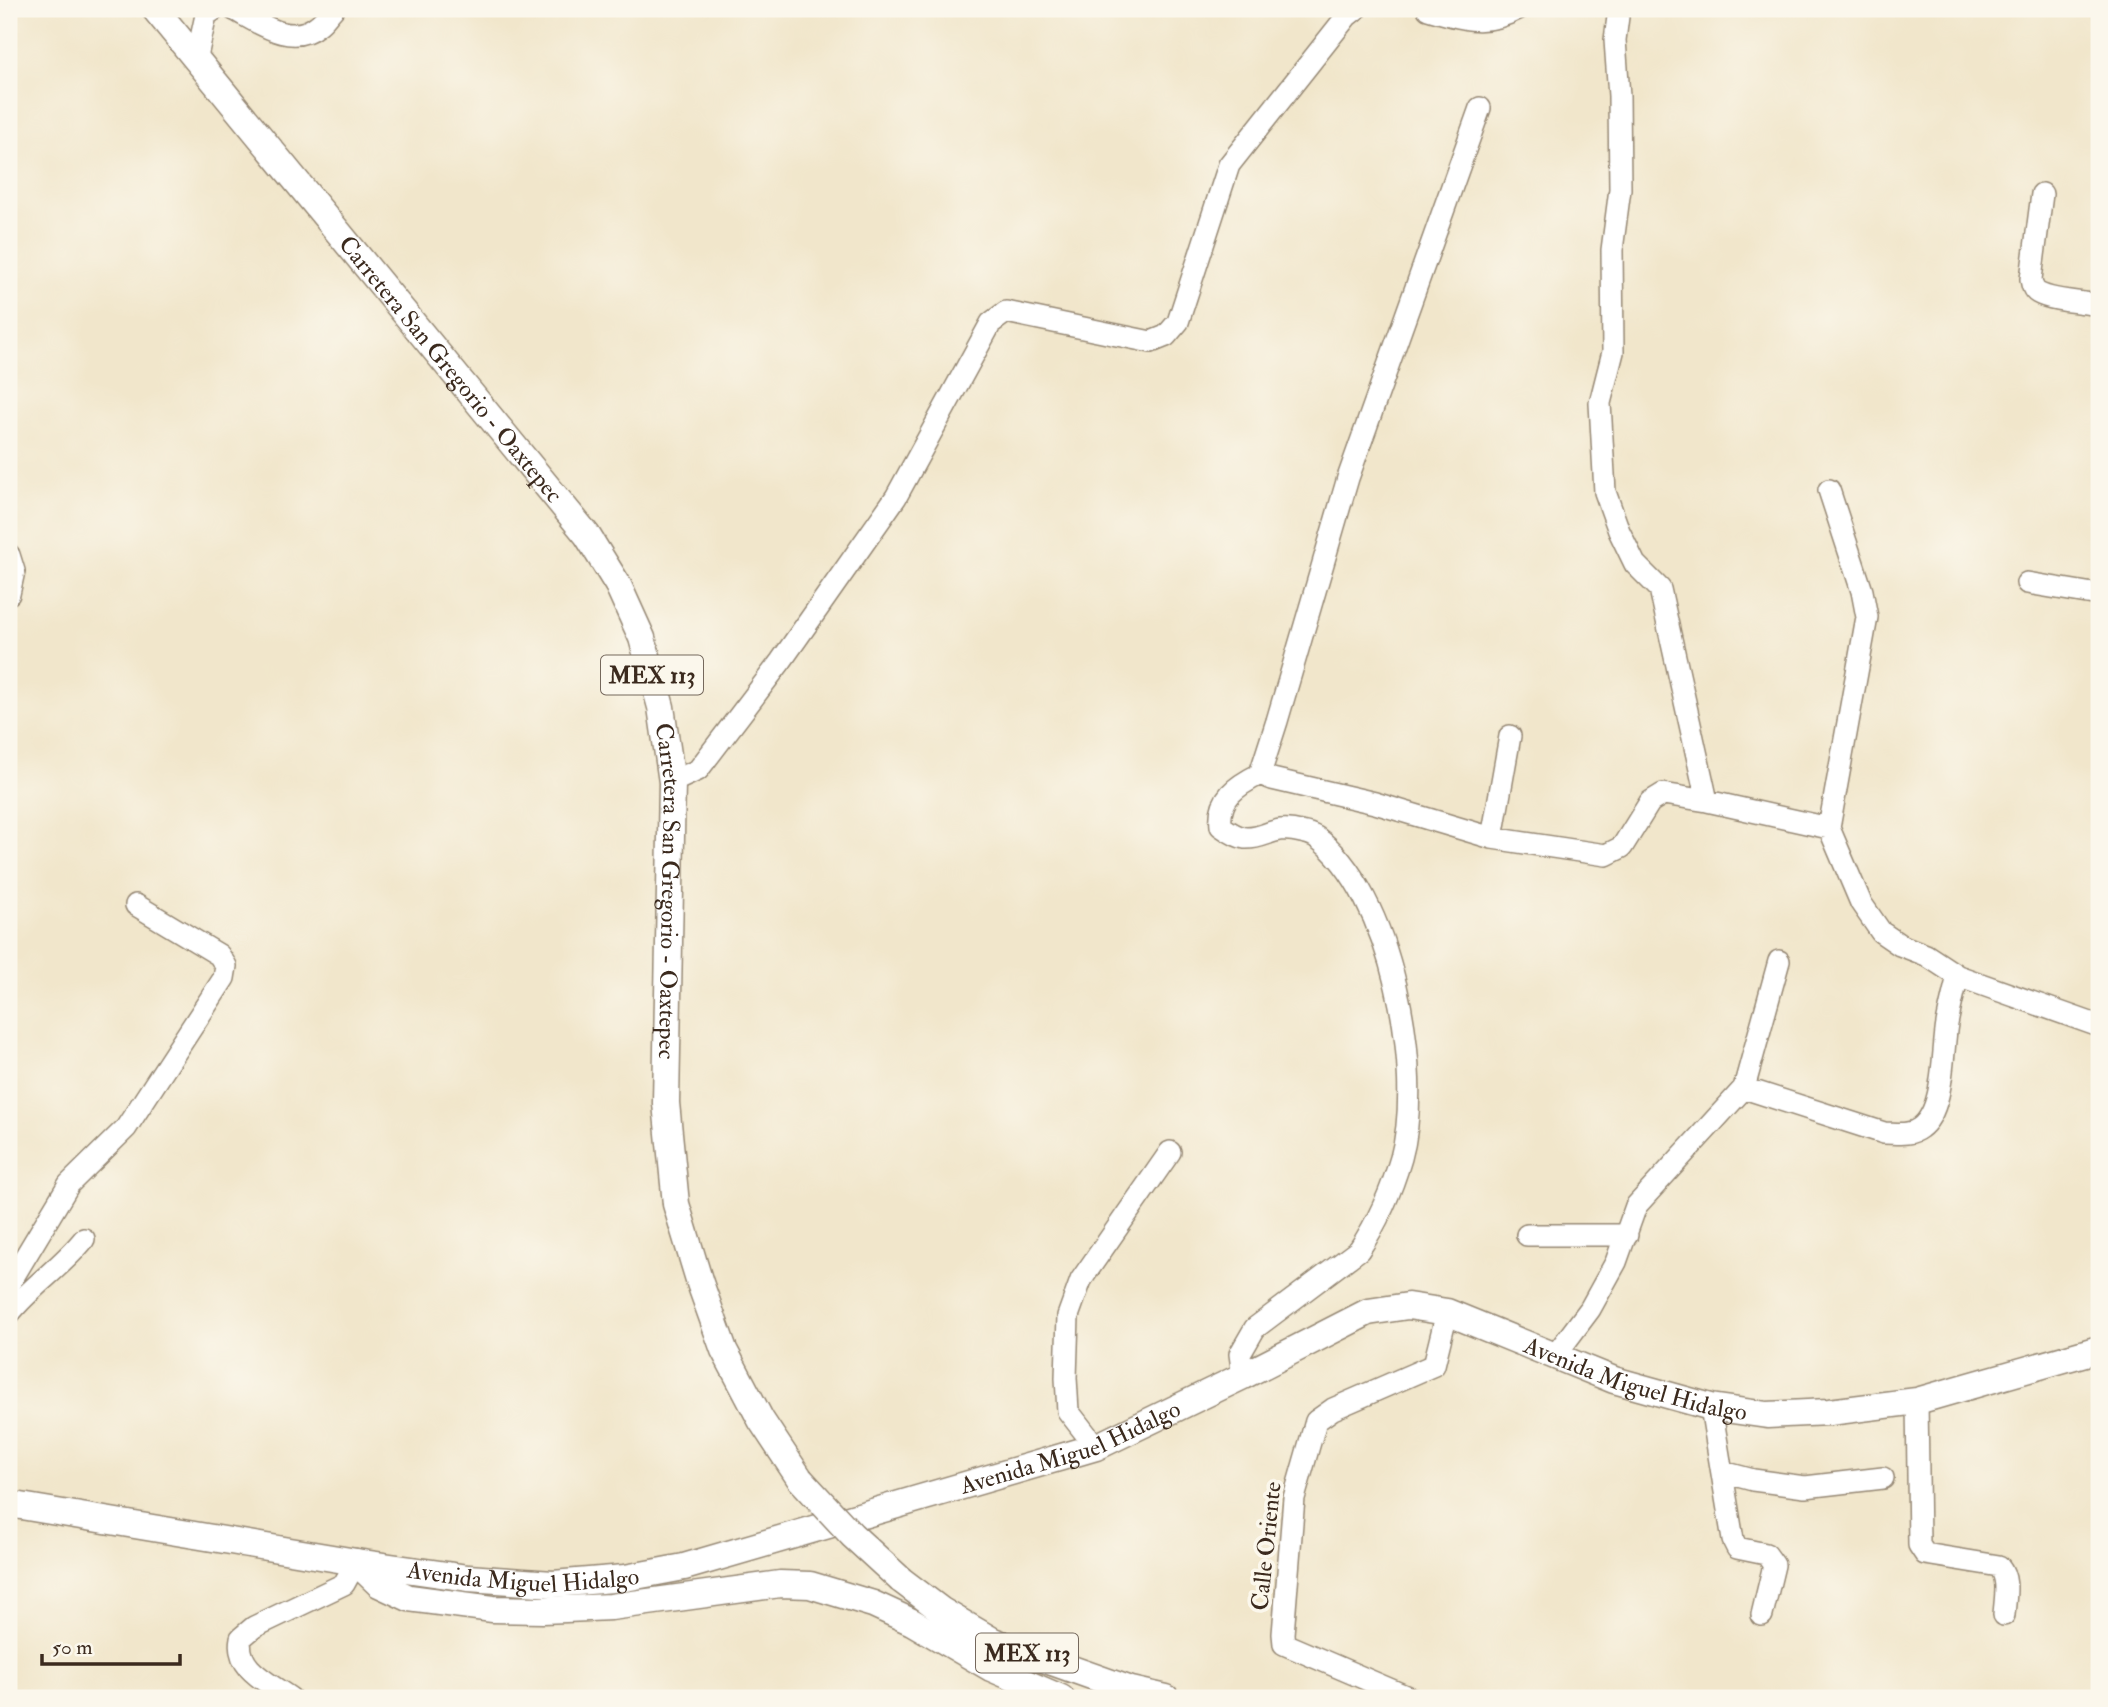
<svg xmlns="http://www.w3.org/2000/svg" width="2108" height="1707" viewBox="0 0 2108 1707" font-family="'IM FELL Double Pica',serif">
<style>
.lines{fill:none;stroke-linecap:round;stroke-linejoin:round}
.minor-casing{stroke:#968874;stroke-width:24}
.major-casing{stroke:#968874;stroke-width:29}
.minor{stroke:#fff;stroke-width:21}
.major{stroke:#fff;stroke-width:26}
.major-bridge-casing{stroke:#968874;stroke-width:29;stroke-linecap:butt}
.major-bridge{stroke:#fff;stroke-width:26}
.labels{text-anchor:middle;stroke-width:7;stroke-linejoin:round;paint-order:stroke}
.shield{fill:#fbf7ec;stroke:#75685c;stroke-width:2}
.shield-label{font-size:23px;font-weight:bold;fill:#3b2a1e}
.street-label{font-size:24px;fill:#3b2a1e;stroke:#fbf7ec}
</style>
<rect width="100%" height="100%" fill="#fbf7ec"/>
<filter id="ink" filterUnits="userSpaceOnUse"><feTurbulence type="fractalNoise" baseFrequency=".0143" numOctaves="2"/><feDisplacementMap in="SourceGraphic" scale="14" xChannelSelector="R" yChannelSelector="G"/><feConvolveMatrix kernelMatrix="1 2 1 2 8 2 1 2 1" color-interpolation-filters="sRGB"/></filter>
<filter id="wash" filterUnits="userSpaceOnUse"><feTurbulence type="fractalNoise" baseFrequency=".00686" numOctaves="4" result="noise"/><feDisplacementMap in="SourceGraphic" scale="28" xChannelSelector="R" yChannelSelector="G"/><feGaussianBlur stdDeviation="1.57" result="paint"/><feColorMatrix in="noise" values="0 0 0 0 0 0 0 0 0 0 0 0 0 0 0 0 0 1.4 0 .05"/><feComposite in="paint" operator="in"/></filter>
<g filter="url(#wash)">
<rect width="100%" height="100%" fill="#f1e6cb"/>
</g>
<g filter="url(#ink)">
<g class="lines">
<g class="minor-casing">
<path id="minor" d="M233,9c25,13 58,39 85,16 6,-4 10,-11 15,-16
M1428,9c34,10 57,18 90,0
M1619,9l-4,31 4,56 1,93 -8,61 1,102 -13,51 5,89 14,39 16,33 25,25 47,212
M196,61l10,-46 9,-6
M2042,194l-11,85c1,6 2,11 7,14 14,8 45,9 61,12
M9,555l5,16 -5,23
M2027,583l72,12
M1260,774l17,-53 71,-243 132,-370
M672,782l26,-12 83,-109 115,-164 95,-174 15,-11 145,30 15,-6 12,-14 51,-157 118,-149 9,-7
M1829,828l38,-211 -5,-26 -33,-101
M1492,838l18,-102
M1744,1088l35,-127
M1527,1235h100
M9,1284l60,-100 57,-56 98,-150 2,-12 -7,-11 -83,-50
M9,1314c22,-28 53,-47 75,-75
M1554,1357l36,-48 26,-47 20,-56 108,-118 140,45c12,0 26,3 36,-5 25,-18 22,-76 27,-104 3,-16 7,-32 11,-48
M1243,1376l-3,-22 15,-26 104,-78c18,-27 33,-61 42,-92 24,-85 -9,-266 -85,-321 -5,-3 -9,-4 -15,-5 -28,-8 -34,7 -56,6 -8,-1 -17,-7 -24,-12 -3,-28 15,-40 39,-52l12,5 103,24 117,35 114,17 16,-8 28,-45 13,-8 44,7 122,27 32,75 20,29 19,13 26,10 32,21 141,50
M1917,1401l2,144 6,9 74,12c11,13 6,32 5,49
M1711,1407l22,133 4,8 29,6 8,11 -12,50
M1096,1447l-28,-36 -2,-33 2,-62 13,-36 89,-128
M1723,1472l30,8 52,7 78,-9
M290,1698c-22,-16 -55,-29 -49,-60l13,-11 90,-43 12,-22
M1410,1698l-126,-54 -1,-10 11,-136 22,-77 17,-12 101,-44 13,-53"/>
</g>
<g class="major-casing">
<g id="major">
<path id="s1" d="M155,9l432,526 31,50 24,53 19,69 11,75 -6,321 10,101 24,79 24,67 37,70 39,59"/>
<path id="s2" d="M9,1504l347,58 112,16 85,6 72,-6 59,-11 412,-120 147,-71 125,-64 40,-6 39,6 167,68 97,27 56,8 62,-3 88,-11 182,-52"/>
<path d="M356,1562l23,22 30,14 84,11 50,1 68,-3 169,-23 30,1 63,19 39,18 79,46 70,30"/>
<path d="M901,1580l41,31 51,30 138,49 35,8"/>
</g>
</g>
<use href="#minor" class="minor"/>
<use href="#major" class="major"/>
<g class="major-bridge-casing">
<path id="major-bridge" d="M800,1479l52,56 49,45"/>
</g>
<use href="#major-bridge" class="major-bridge"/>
</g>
</g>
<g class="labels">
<g class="shield">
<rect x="601" y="655.5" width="102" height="39" rx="5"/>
<rect x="976" y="1633.5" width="102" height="39" rx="5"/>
</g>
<g class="shield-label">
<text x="652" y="683">MEX 113</text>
<text x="1027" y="1661">MEX 113</text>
</g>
<g class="street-label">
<text dy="8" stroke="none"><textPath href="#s1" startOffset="466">Carretera San Gregorio - Oaxtepec</textPath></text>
<text dy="8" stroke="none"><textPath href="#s1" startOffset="1054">Carretera San Gregorio - Oaxtepec</textPath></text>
<text dy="8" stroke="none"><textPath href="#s2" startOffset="1696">Avenida Miguel Hidalgo</textPath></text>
<text dy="8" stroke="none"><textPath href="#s2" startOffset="1087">Avenida Miguel Hidalgo</textPath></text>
<text transform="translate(1266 1546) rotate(-84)" y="8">Calle Oriente</text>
<text dy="8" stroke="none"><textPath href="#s2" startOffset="520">Avenida Miguel Hidalgo</textPath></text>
</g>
</g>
<rect width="2108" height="1707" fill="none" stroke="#fbf7ec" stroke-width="35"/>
<path d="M42 1654v10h138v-10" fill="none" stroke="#3b2a1e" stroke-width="3.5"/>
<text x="52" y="1654" font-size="21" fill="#3b2a1e" stroke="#fbf7ec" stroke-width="5" paint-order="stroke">50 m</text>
</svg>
